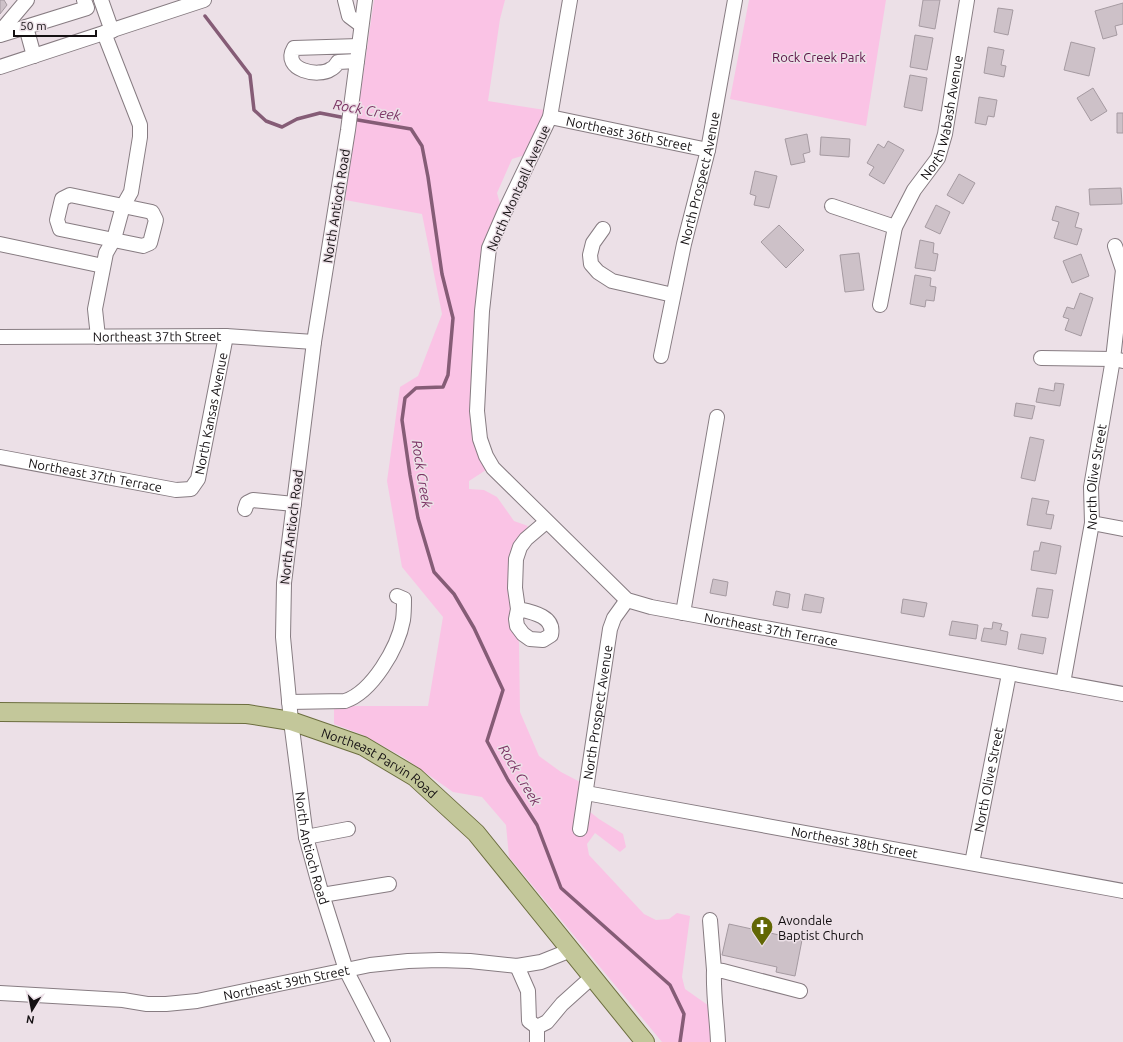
<svg xmlns="http://www.w3.org/2000/svg" width="1123" height="1042" viewBox="0 0 1123 1042" font-family="Ubuntu,sans-serif">
<style>
.green{fill:#fac3e5}
.lines{fill:none;stroke-linecap:round;stroke-linejoin:round}
.stream{stroke:#855c76;stroke-width:3.5}
.building{fill:#cdc1c8;stroke:#a59aa1}
.minor-casing{stroke:#877c82;stroke-width:16}
.major-casing{stroke:#6c6e3f;stroke-width:20}
.minor{stroke:#fff;stroke-width:14}
.major{stroke:#c3c79a;stroke-width:18}
.labels{text-anchor:middle;stroke-width:3;stroke-linejoin:round;paint-order:stroke}
.park-label{font-size:13px;fill:#5b1547;stroke:#ece0e7}
.street-label{font-size:13px;fill:#141012;stroke:#ece0e7}
.poi-label{font-size:13px;fill:#141012;stroke:#ece0e7;text-anchor:start}
.water-label{font-size:14px;font-style:italic;fill:#7b3464;stroke:#ece0e7}
</style>
<rect width="100%" height="100%" fill="#ece0e7"/>
<path class="green" d="M374,0h131l-5,19 -12,82 57,9 -2,12 -18,33 -13,4 -15,34 4,14 -15,38 -12,195 12,30 -17,11v8l15,1 13,7 17,24 14,5 -14,24 -3,57 8,36 1,69 19,44 22,16 21,11 -2,21 19,15 24,15 3,13 -6,5 -25,-19 -8,11 2,11 55,59 12,6 13,-1 8,-6 13,3 -8,61 3,12 27,19 1,34h-51l-153,-185 -3,-32 -24,-28 -29,-5 -50,-35 -40,-22 -29,-11v-18h94l15,-89 -41,-50 -15,-86 13,-94 18,-11 24,-62 -20,-100 -77,-14z
M749,0h137l-20,126 -136,-27z"/>
<g class="lines">
<path class="stream" d="M205,16l45,59 4,35 12,11 16,6 15,-8 23,-6 26,5
M352,119l59,10 11,17 6,31 14,97 11,44 -5,57 -5,12 -27,1 -11,10 -3,22 8,55 8,43 16,54 20,22 20,34 29,62 -16,51 21,39 29,45 24,63 109,97 14,29 -4,28"/>
</g>
<path class="building" d="M0,0h4l3,5 -7,9z
M923,0h17l-5,29 -16,-3z
M1123,3v21l-8,2 2,9 -14,4 -8,-28z
M998,8l15,2 -5,25 -14,-3z
M915,35l18,3 -6,32 -17,-3z
M1071,42l24,6 -6,28 -25,-6z
M988,47l16,3 -3,15 5,1 -2,11 -20,-4z
M910,75l17,3 -5,33 -18,-4z
M1093,88l14,23 -16,10 -14,-23z
M979,97l18,3 -3,17 -6,-1 -2,9 -11,-2z
M1117,113h6v20h-6z
M807,134l3,18 -7,2 2,8 -14,3 -6,-26z
M821,137l29,2 -1,18 -29,-2z
M888,141l16,9 -20,34 -15,-9 5,-8 -7,-4 11,-19 6,4z
M755,171l22,5 -8,32 -15,-3 2,-9 -6,-2z
M959,174l16,9 -12,21 -16,-9z
M1121,188l1,16 -32,1 -1,-16z
M936,205l14,7 -10,22 -15,-7z
M1056,206l23,7 -4,14 7,2 -5,16 -23,-7 5,-16 -7,-2z
M779,225l25,25 -18,18 -25,-26z
M920,240l14,3 -1,10 5,1 -3,17 -20,-3z
M859,253l5,37 -19,2 -5,-37z
M1081,254l8,22 -17,7 -9,-22z
M915,275l16,3 -1,8 6,1 -2,14 -8,-1 -1,7 -15,-3z
M1080,293l13,5 -12,38 -16,-6 4,-11 -6,-2 4,-10 7,2z
M1055,383l9,1 -4,22 -24,-4 3,-14 15,3z
M1016,403l19,3 -3,13 -18,-3z
M1030,437l14,3 -9,41 -14,-3z
M1032,498l17,3 -3,13 8,1 -3,14 -24,-4z
M1041,542l20,4 -5,28 -25,-4 3,-19h5z
M713,579l15,3 -2,14 -16,-3z
M1037,588l16,2 -5,28 -16,-2z
M776,591l14,3 -2,14 -15,-3z
M805,594l19,4 -3,15 -19,-3z
M903,599l24,4 -3,14 -23,-4z
M952,621l26,4 -2,14 -27,-4z
M993,622l9,2 -2,6 8,2 -2,13 -25,-4 3,-13 8,1z
M1021,634l25,4 -3,16 -25,-5z
M729,924l73,16 -7,36 -19,-4 1,-5 -55,-12z"/>
<g class="lines">
<g class="minor-casing">
<g id="minor">
<path d="M101,0l11,31"/>
<path d="M345,0l4,16 12,9"/>
<path id="s1" d="M365,0l-17,130 -34,212 -30,241 -1,54 8,84 15,116 14,51 26,82 37,72"/>
<path id="s2" d="M570,0l-20,117 -45,94 -16,37 -7,63 -5,100 3,28 6,17 7,12 134,132 24,7 472,87"/>
<path d="M26,27l8,29"/>
<path d="M0,32l27,-32"/>
<path d="M0,35l87,-27 -3,-8"/>
<path d="M357,61l-19,1c-2,3 -4,6 -7,7 -12,9 -50,1 -37,-21l65,-2"/>
<path d="M0,67l204,-67"/>
<path id="s3" d="M550,117l158,33"/>
<path d="M70,195l82,17 4,8 -6,23 -7,3 -83,-17 -3,-9 5,-21z"/>
<path d="M832,206l63,21"/>
<path d="M603,229l-10,14 -3,12 1,9 7,8 14,9 61,14"/>
<path d="M0,244l103,22"/>
<path d="M1115,246l8,24"/>
<path id="s4" d="M880,305l15,-78 19,-37 24,-32 7,-24 22,-134"/>
<path id="s5" d="M0,337l226,-1 88,6"/>
<path d="M98,337l-3,-28 11,-56 8,-14 9,-33 8,-14 9,-55v-12l-36,-92"/>
<path id="s6" d="M661,356l23,-112 24,-94 27,-150"/>
<path d="M1041,358l72,1 10,2"/>
<path id="s7" d="M0,457l176,33 15,-1 7,-10 28,-143"/>
<path d="M245,509l2,-6 6,-3 41,4"/>
<path d="M1092,523l31,6"/>
<path d="M518,609c14,3 37,7 33,26l-8,5 -13,-1 -7,-5 -6,-8 -1,-7 2,-10 -3,-21 1,-29 4,-12 6,-8 20,-17"/>
<path d="M683,613l34,-196"/>
<path id="s8" d="M1063,683l29,-160 -1,-36 22,-128 10,-89"/>
<path d="M289,702l56,-1c27,-9 53,-53 58,-81 1,-7 1,-14 1,-21l-7,-3"/>
<path id="s9" d="M586,793l537,98"/>
<path id="s10" d="M580,829l30,-200 4,-11 13,-18"/>
<path d="M306,837l42,-8"/>
<path id="s11" d="M972,863l37,-189"/>
<path d="M322,895l67,-11"/>
<path d="M710,920l4,50"/>
<path d="M517,966l11,25 1,30 8,6 10,-5 15,-18 30,-27"/>
<path id="s12" d="M0,993l123,7 24,4h19l31,-3 173,-36 38,-4 31,-1 31,1 47,5 24,-4 30,-12"/>
<path d="M537,1042v-15"/>
<path d="M718,1042c-1,-24 -5,-48 -4,-72l9,1 77,20"/>
</g>
</g>
<g class="major-casing">
<g id="major">
<path id="s13" d="M0,712l247,2 44,7 72,25 52,31 61,56 169,209"/>
</g>
</g>
<use href="#minor" class="minor"/>
<use href="#major" class="major"/>
</g>
<defs>
<g id="church-pin" transform="scale(1.15)"><path d="M0 17L-7.5 6A9.5 9.5 0 1 1 7.5 6Z" fill="#626704" stroke="#ece0e7"/><path d="M-1.2-6h2.4v3.5h3.3v2.4h-3.3V6h-2.4V-.1h-3.3v-2.4h3.3Z" fill="#fff"/></g>
</defs>
<g fill-rule="evenodd">
<use href="#church-pin" x="762" y="927"/>
</g>
<g class="labels">
<g class="park-label">
<text x="819" y="62">Rock Creek Park</text>
</g>
<g class="street-label">
<text dy="5" stroke="none"><textPath href="#s4" startOffset="201">North Wabash Avenue</textPath></text>
<text dy="5" stroke="none"><textPath href="#s3" startOffset="81">Northeast 36th Street</textPath></text>
<text dy="5" stroke="none"><textPath href="#s6" startOffset="182">North Prospect Avenue</textPath></text>
<text transform="translate(518 188) rotate(-66)" y="5">North Montgall Avenue</text>
<text transform="translate(336 206) rotate(-81)" y="5">North Antioch Road</text>
<text dy="5" stroke="none"><textPath href="#s5" startOffset="157">Northeast 37th Street</textPath></text>
<text dy="5" stroke="none"><textPath href="#s7" startOffset="273">North Kansas Avenue</textPath></text>
<text dy="5" stroke="none"><textPath href="#s7" startOffset="97">Northeast 37th Terrace</textPath></text>
<text dy="5" stroke="none"><textPath href="#s8" startOffset="209">North Olive Street</textPath></text>
<text transform="translate(291 527) rotate(-83)" y="5">North Antioch Road</text>
<text dy="5" stroke="none"><textPath href="#s2" startOffset="822">Northeast 37th Terrace</textPath></text>
<text dy="5" stroke="none"><textPath href="#s10" startOffset="118">North Prospect Avenue</textPath></text>
<text dy="5" stroke="none"><textPath href="#s13" startOffset="390">Northeast Parvin Road</textPath></text>
<text dy="5" stroke="none"><textPath href="#s11" startOffset="85">North Olive Street</textPath></text>
<text dy="5" stroke="none"><textPath href="#s9" startOffset="273">Northeast 38th Street</textPath></text>
<text dy="5" stroke="none"><textPath href="#s1" startOffset="856">North Antioch Road</textPath></text>
<text dy="5" stroke="none"><textPath href="#s12" startOffset="289">Northeast 39th Street</textPath></text>
</g>
<g class="poi-label">
<text x="778" y="925">Avondale<tspan x="778" dy="15">Baptist Church</tspan></text>
</g>
<g class="water-label">
<text transform="translate(367 110) rotate(10)" y="5">Rock Creek</text>
<text transform="translate(422 474) rotate(81)" y="5">Rock Creek</text>
<text transform="translate(520 775) rotate(59)" y="5">Rock Creek</text>
</g>
</g>
<g transform="translate(32 1010) rotate(190)" stroke="#ece0e7" stroke-width="3" paint-order="stroke">
<path d="M0-3L7 15L0 10L-7 15Z" fill="#141012"/>
<text y="-6" font-size="11" font-weight="bold" text-anchor="middle" fill="#141012">N</text>
</g>
<path d="M14 30v6h82v-6" fill="none" stroke="#141012" stroke-width="2"/>
<text x="20" y="30" font-size="12" fill="#141012" stroke="#ece0e7" stroke-width="3" paint-order="stroke">50 m</text>
</svg>
